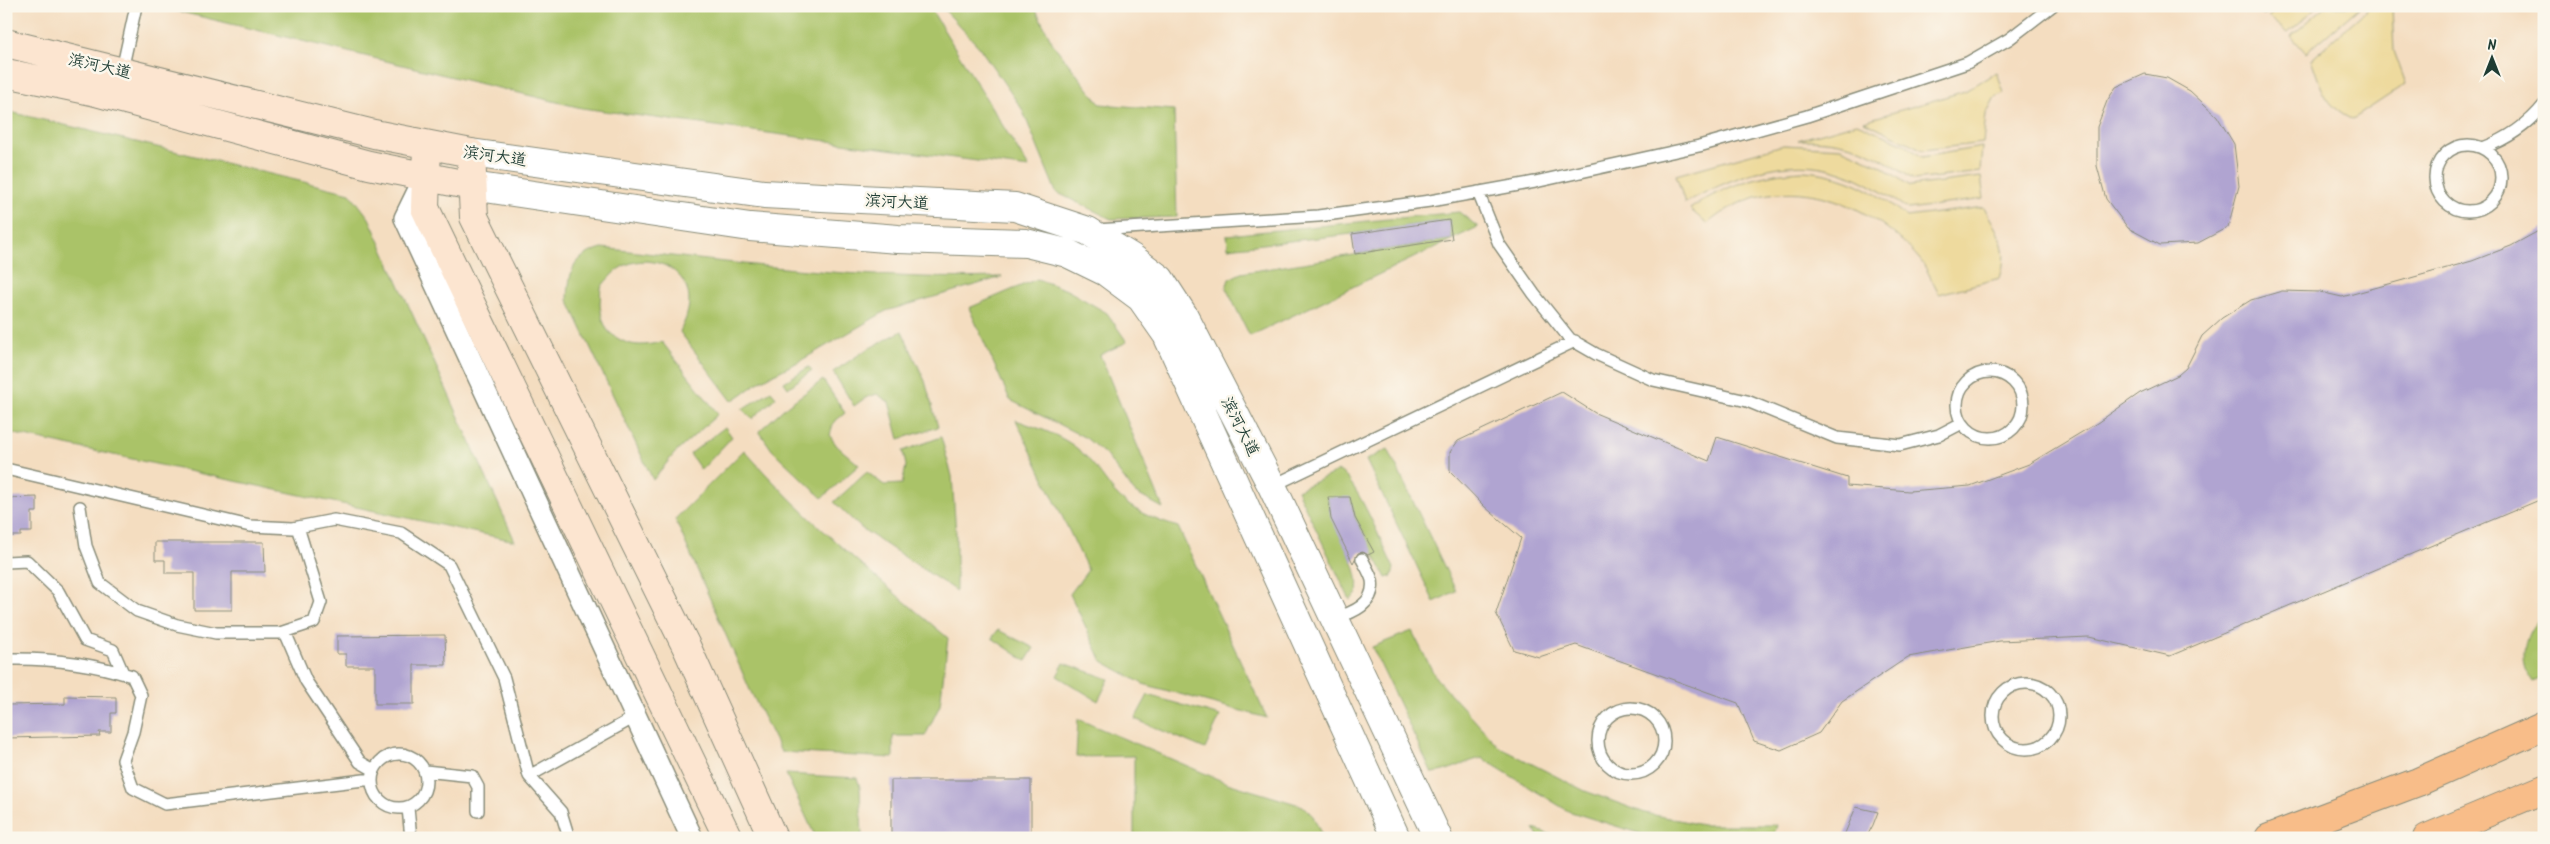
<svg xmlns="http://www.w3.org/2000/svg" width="2550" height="844" viewBox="0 0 2550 844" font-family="Kalam,'LXGW WenKai TC',sans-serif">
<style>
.green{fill:#aac368;stroke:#64804e}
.sand{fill:#eeda9e;stroke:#868c69}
.building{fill:#b0a4d1}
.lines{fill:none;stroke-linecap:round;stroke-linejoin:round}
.service-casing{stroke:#8a8d7a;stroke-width:14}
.minor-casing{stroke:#8a8d7a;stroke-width:24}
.tertiary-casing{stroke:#8a8d7a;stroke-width:30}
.secondary-casing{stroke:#8a8d7a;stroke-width:30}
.primary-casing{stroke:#8a8d7a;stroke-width:30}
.service{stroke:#fff;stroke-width:11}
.minor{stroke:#fff;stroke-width:21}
.tertiary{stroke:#fff;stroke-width:28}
.secondary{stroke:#fce5d0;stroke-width:28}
.primary{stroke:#f8bd89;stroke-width:28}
.labels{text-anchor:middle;stroke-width:5;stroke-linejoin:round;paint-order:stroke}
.street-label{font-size:16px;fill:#1f3d34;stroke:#fbf7ec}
</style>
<rect width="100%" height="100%" fill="#fbf7ec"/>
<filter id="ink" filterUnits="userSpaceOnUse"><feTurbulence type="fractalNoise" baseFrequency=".02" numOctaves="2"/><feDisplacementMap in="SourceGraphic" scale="10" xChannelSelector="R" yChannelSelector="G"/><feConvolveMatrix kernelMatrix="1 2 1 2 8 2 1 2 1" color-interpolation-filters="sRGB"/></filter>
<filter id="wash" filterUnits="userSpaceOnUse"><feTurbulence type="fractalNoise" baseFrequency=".0096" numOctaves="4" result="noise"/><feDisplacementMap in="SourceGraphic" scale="20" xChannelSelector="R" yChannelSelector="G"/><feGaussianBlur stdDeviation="1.12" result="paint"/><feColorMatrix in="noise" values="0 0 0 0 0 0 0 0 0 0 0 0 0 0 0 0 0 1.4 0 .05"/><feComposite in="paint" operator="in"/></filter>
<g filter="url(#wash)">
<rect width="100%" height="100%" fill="#f4ddc0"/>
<path class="green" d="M156,6h773l100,162 -447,-60z
M941,6h93l19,38 47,60 74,6 3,107 -66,2 -55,-27 -34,-83 -43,-62z
M6,111l344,82 19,25 146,323 -509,-109z
M1459,212l19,15 -228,109 -24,-48 3,-9 12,-6 211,-34 -3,-19 -97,14 -124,14 -1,-13z
M602,248c133,15 267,33 400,29l-116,34 -86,50 -38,19 -30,21 -52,-69c2,-6 6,-12 7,-18 14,-47 -50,-72 -79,-35 -2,2 -6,6 -7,9 -1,4 0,11 -1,15 0,8 4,24 9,29 18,15 31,15 53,10l56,72 -44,40 -21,26 -85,-180c1,-29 4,-43 34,-52z
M1037,279l30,11 40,23 20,29 -27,13 63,153 -28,-15 -30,-39 -19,-16 -76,-38 -41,-92z
M902,331l23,50 13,46 -39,12 -10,-37 -12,-8 -12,4 -11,8 -21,-34 33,-22z
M809,367l3,3 -24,18 -4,-6z
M823,380l22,33 -12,10 -3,13 7,10 22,19 -37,33 -50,-48 -13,-19 29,-26z
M771,391l5,6 -24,22 -10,-10z
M1016,420c21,8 46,15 63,30 14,12 23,27 35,42 14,17 43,29 64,35l89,191 -124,-34 -41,-23 -32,-67 18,-24z
M725,427l7,10 -31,33 -11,-16z
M941,437l11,39 4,58v57l-95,-63 -27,-26 33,-30 17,13 18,-1 4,-18 -3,-15z
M1388,449l68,142 -22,11 -68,-142z
M744,450c61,70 133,128 204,188l-8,67 -15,31h-32v22l-112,-6 -31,-62 -75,-171z
M1339,471c18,9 44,76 55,97l-2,8 -6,2 -31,-60 -5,-20 -22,-1c1,35 35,63 29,97l-7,6 -53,-110z
M2544,616v61l-10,5c-3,-5 -7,-10 -8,-14 -6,-17 2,-43 18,-52z
M998,630l36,18 -8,13 -34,-23z
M1412,631l24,47 63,69 86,44 60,22 57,12h75l-4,13h-119l-86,-27 -86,-53c-19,4 -30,13 -50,15l-60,-126z
M1064,663l45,16 -11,22 -41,-25z
M1148,695l72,21 -15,33 -70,-30z
M1078,719l149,64 76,23 10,10 10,22h-189v-82l-58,1z
M786,774l71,4 3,9 2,51h-46z
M1534,829l26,9h-21z"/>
<path class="sand" d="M2250,6h24l-10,9z
M2281,6h37l-30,27 -20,-16z
M2326,6h35l-55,47 -15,-17z
M2371,6h21l2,45 12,33 -53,35c-30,-14 -31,-31 -42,-60z
M1997,72l7,21 -9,4 -9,17 -3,29 -60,7 -59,-29 101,-30z
M1857,123l47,21 18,13 60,-10 -2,25 -66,8c-41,-29 -65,-41 -116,-40z
M1783,145l58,3 40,18 29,20 71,-9 3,22 -76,10c-21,-14 -43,-29 -67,-37 -54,-19 -110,6 -156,31l-9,-28z
M1803,171c43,3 71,19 104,46l77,-10c14,27 26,40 16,71l-61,16c-6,-10 -11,-24 -18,-33 -53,-64 -144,-97 -214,-37l-17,-15c33,-23 73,-36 113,-38z"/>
<g id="blocks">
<path class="building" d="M2145,74l22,4 23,13 27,25 17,28 5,42 -11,41 -30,16 -38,2 -32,-17 -22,-29 -9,-33v-39l10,-26 9,-14z
M1449,220l3,19 -97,15 -3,-20z
M2544,228v270l-374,158 -81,-19 -89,4 -92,16 -66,44 -23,32 -38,17 -27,-9 -16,-38 -162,-58 -37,12 -25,-7 -18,-37 25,-75 -37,-32 -34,-35v-19l8,-11 104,-49 33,21 114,48 8,-24 130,41v8l62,5 61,-5 59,-22 68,-41 43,-30 38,-18 8,-7 16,-32 20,-18 29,-18 31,-9 38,1 22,5 130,-36 39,-15z
M37,497v15h-5v20h-11v4h-15v-38z
M1328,497h22l5,21 19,34 -6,3 -5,-3 -5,1 -5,10 -22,-44z
M155,542h109l1,30h-33v38h-38v-37h-29v-13h-10z
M445,635l1,30h-32v39h-39v-38h-29v-12h-9v-18z
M65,696l51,1v16h-5v19h-12l1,4 -94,2v-33l59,-1z
M891,780h140v58h-140z
M1856,807l22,5 -5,13 -7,13h-23z"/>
</g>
</g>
<g filter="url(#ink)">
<use href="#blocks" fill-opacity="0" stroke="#8a8d7a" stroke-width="1"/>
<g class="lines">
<g class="service-casing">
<path id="service" d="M122,70l14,-64
M2435 178a33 33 0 1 1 66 0a33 33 0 1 1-66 0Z
M2483,148c24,-9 45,-23 61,-43
M1478,192l21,52 35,50 36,45 26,15 57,26 94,21 90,37 63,7 39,-10 23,-12
M1096,230l222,-14 112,-15 105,-19 164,-36 108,-30 160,-53 42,-24 43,-33
M1957 405a33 33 0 1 1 66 0a33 33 0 1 1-66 0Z
M6,469l244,57 43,2 41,-8 67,13 48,32 55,113 25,98 106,-59
M1272,486l303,-145
M80,507l6,39 14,37 37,28 40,14 39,8h65l33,-11 7,-20 -23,-75
M6,562l21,-1 31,30 27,49 28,10 10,23
M1335,618c17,-5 41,-14 37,-38 -2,-7 -7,-15 -10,-21
M285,632l21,49 54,81 14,8
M6,659c43,-1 85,4 126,17l9,19 -8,37 -10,28 10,28 32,16 207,-25
M1993 716a33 33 0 1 1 66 0a33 33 0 1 1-66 0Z
M1598 741a33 33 0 1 1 66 0a33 33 0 1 1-66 0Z
M372 781a27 27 0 1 1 54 0a27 27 0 1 1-54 0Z
M425,771l47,5 6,11v24
M529,776l32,36 8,26
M408,808l3,30"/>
</g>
<g class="minor-casing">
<path id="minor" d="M424,179l-19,39 287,620"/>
</g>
<g class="tertiary-casing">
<path id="tertiary" d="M471,153l293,41 251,13 73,24 44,27 28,21 24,37 88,170 166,352
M472,186l278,41 148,12 128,4 41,10 39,19 35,26 26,37 229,503"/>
</g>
<g class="secondary-casing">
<path id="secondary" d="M6,43l368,91 97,19 3,64 213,431 86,190
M6,73l86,18 277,74 103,21
M427,145l-2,63 303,630"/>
</g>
<g class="primary-casing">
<path id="primary" d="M2269,838l149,-56 126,-56
M2427,838l117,-49"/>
</g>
<use href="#service" class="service"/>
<use href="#minor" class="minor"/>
<use href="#tertiary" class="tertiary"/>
<use href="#secondary" class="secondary"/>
<use href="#primary" class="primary"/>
</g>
</g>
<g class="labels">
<g class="street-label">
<text transform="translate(100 65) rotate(13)" y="6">滨河大道</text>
<text transform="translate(495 155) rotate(8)" y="6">滨河大道</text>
<text transform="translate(897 201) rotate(3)" y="6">滨河大道</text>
<text transform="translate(1241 426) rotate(63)" y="6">滨河大道</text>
</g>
</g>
<rect width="2550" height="844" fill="none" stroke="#fbf7ec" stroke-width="25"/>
<g transform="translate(2492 58)" stroke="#fbf7ec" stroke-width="4" paint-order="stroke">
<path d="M0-4L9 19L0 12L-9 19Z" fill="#1f3d34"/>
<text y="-8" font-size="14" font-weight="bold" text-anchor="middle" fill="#1f3d34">N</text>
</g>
</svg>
